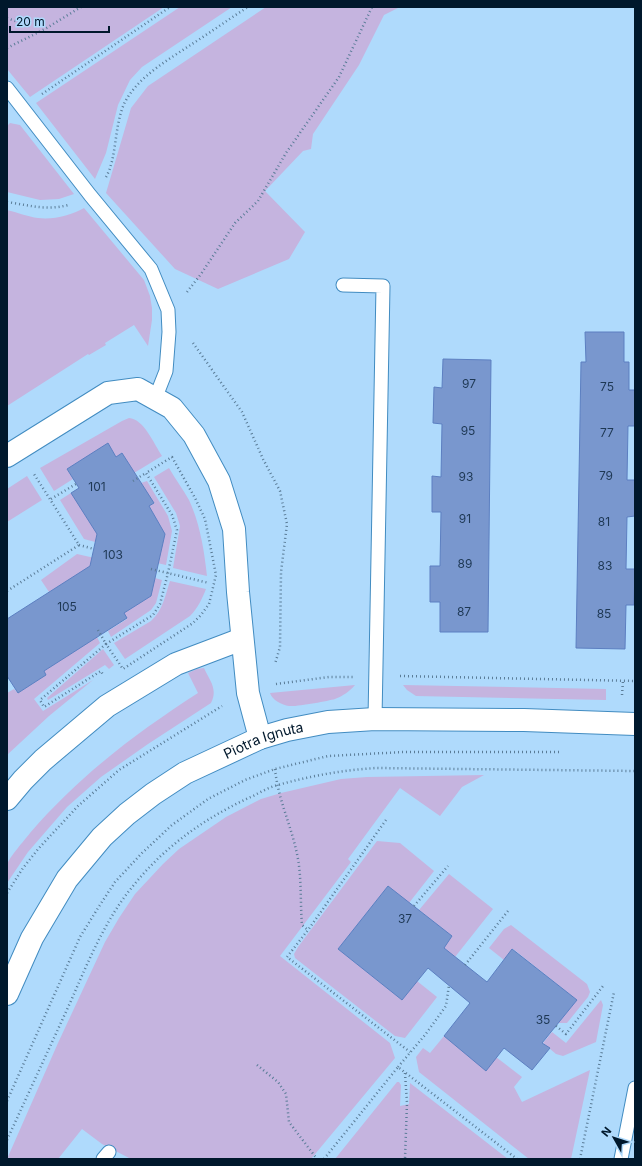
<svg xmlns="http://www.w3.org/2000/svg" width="642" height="1166" viewBox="0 0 642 1166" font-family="Inter,sans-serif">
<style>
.green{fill:#c5b4df}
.building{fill:#7997ce;stroke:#5c7fc1}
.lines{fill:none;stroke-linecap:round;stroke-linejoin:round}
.service-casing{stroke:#428cc1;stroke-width:15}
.minor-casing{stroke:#428cc1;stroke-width:24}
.path{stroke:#5a7c97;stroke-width:2.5;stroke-dasharray:1 3;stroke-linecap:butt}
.service{stroke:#fff;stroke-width:13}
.minor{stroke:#fff;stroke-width:22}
.labels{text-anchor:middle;stroke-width:4;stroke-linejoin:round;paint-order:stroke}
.number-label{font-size:12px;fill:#1e3854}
.street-label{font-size:14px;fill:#00182c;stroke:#afdafc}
</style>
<rect width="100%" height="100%" fill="#afdafc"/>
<path class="green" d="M7,7h157l-134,90 -23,-28z
M180,7h52l-90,60 -12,13 -12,25 -12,48 -11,26 -59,-76z
M266,7h134l-16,8 -25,50 -46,69 -2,15 -8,2 -38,40 40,41 -16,27 -71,30 -43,-20 -69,-76 25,-85 17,-22z
M10,123l10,2 54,69 -15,5 -19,1 -33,-8v-66z
M84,208l60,72 6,16 2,12v12l-4,26 -14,-21 -29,18 1,2 -17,10 -1,-1 -81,52v-196c10,2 21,7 31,8 16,2 33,-3 46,-10z
M129,418c15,1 25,26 33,38l-28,17 -12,-20 -6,4 -8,-13 -41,25 6,10 -19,12 -14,-23 82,-47z
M169,468c6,11 14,21 20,32 11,24 15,49 18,76l-34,-8 7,-42 -4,-13 -22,-36z
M27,476l15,24 -35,22v-33z
M147,481l21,35 4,15 -6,34 -13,-3 8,-11 4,-17 -16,-28 5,-3 -13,-20z
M71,493l16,9 16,42 -19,-5 -24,-39z
M77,554l22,5 -32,32 -5,-7 -13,8 -8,-12z
M155,578l7,2 -6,23 -5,7 -40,27 -3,-6 19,-12 -3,-6 27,-17z
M170,581l36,8c-4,10 -8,19 -16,27l-65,43 -11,-16 37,-22c12,-11 14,-25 19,-40z
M97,637l3,6 -66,56 9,12 50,-31 -44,36 -42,39v-62l7,-4 4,4 28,-18 -2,-4z
M103,649l11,16 -5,4 -4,-4 -57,35 -1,-2z
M204,668c6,13 14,21 7,35l-63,41 -47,33 -34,30 -39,45 -21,31c0,-5 -1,-13 0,-18 2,-8 18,-25 23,-32 49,-57 106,-100 168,-140l-10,-20 9,-4z
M355,685c-5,6 -12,11 -20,14 -7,2 -39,8 -46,7 -7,-1 -17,-6 -19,-13z
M403,685l203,4v11l-190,-4 -9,-6z
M484,775l-22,12 -22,29 -40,-28 -52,71 3,3 -71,94 110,87 5,15 -84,101h-180l-29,-15 -20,-15 -24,30h-51l51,-116 47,-101 14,-24 16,-24 28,-30 16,-15 47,-32 35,-18 20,-6 60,-14 26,-2z
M377,841l23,2 34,28 -25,32 -21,-17 -50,63 64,51 15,-19 20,16 -32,41 -10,-2 -100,-78 -1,-4 4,-7z
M449,874l44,35 -38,48 -11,-9 8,-12 -33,-26z
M511,925l76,59 3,8 -2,5 -21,26h-9l19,-23 -64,-51 -9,11 -15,-12 15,-19z
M601,1000l2,5 -7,37 -33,14 -7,-2 -13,-11 9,-11 14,11z
M444,1036l42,34 10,-13 26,20 -8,10 8,15 68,-32 -19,89h-42l-110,-87 -3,-15 7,-9 7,5z
M397,1082h2l2,3 -1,21 9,-2 1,-21 98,76h-173z"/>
<path class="building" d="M585,332h39v30h5v28h6v36h-7l-1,54h8v36l-8,1 -1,52h9l-1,36h-8l-1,44 -49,-1 5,-286h5z
M443,359l48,1 -3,272h-48v-30h-10v-36h10l1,-54h-9v-36l9,1 1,-53 -9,-1 1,-36 8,1z
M108,443l8,14 6,-4 32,50 -5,3 16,28 -14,62 -27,17 3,5 -83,53 2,4 -28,18 -11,-17v-57l83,-53 7,-32 -26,-41 8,-5 -12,-19z
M388,886l64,50 -8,12 43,34 25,-33 65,51 -35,43 8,5 -18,22 -28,-22 -18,23 -42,-35 26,-33 -42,-35 -26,32 -64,-51z"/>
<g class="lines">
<g class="service-casing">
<path id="service" d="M7,88l83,107 61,74 17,41 1,22 -3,39 -11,28
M343,285l40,1 -8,433
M103,1159l6,-7
M621,1159l14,-71"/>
</g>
<g class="minor-casing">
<g id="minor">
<path d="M7,456l101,-63 30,-4 34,19 22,27 25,46 15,48 4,63 10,101 12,45"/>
<path d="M7,799l16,-19 20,-20 64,-54 69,-42 66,-25"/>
<path id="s1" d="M7,994l25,-56 35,-59 35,-42 25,-23 26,-20 32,-21 75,-35 27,-8 41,-8 47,-3 149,1 111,4"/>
</g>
</g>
<path class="path" d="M7,18l11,4
M7,48l38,-19 36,-22
M42,94l128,-87
M106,177c11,-19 8,-50 18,-73 13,-27 44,-44 68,-60 19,-12 37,-25 56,-37
M7,202c21,3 40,9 61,3
M187,292l14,-18 34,-51 23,-22 28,-48 53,-76 33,-70
M193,343l49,69 21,47 17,32 7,33 -6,48 -1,75 -5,17
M172,457l23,41 10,21 11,56 -7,29 -8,11 -8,8 -70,46 -17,-25 47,-29 7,-11 8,-31 9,-43 -5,-15 -26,-42z
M133,481l13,-8
M51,499l25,-15
M79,545l15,4
M151,569l58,14
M7,591l72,-46 -45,-71
M98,630l8,14 -66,56 4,7 57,-36 2,4
M400,676l235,5
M276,684l53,-7h24
M622,695l1,-14
M275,769c3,30 16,56 22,85 5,23 3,47 5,71l6,5
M386,820l-78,110 -21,27 123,95
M7,893l16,-25 16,-20 39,-42 41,-36 103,-64
M414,906l34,-40
M465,965l43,-54
M556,1026l10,8 37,-48
M257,1065l21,17 8,12 3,28 28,37
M398,1067l27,-32 21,-29 3,-21
M405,1073l2,30 -2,56
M7,1101l73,-164 18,-29 17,-26 27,-29 30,-28 36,-26 37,-19 30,-11 53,-13 76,-4h158
M7,1140c21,-46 42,-91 63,-137 18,-41 35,-83 63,-117 32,-40 73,-69 120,-90 8,-4 16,-9 25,-11 32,-9 65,-15 98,-17l259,3
M324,1159l74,-92 119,92
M580,1159l34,-167"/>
<use href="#service" class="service"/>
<use href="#minor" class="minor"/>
</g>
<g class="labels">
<g class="number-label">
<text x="469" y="388">97</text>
<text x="607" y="391">75</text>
<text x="468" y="435">95</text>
<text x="607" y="437">77</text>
<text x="606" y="480">79</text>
<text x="466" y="481">93</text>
<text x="97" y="491">101</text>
<text x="465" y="523">91</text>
<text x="604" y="526">81</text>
<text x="113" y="559">103</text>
<text x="465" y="568">89</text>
<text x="605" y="570">83</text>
<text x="67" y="611">105</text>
<text x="464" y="616">87</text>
<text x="604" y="618">85</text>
<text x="405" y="923">37</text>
<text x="543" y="1024">35</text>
</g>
<g class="street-label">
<text dy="5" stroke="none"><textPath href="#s1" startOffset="375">Piotra Ignuta</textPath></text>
</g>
</g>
<rect width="642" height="1166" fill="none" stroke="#00182c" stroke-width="16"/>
<g transform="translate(614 1138) rotate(309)" stroke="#afdafc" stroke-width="3" paint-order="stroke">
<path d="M0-3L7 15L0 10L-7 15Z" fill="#00182c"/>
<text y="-6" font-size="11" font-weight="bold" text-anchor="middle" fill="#00182c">N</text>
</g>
<path d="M10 26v6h99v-6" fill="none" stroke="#00182c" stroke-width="2"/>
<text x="16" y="26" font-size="12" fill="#00182c" stroke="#afdafc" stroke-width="3" paint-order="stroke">20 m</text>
</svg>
